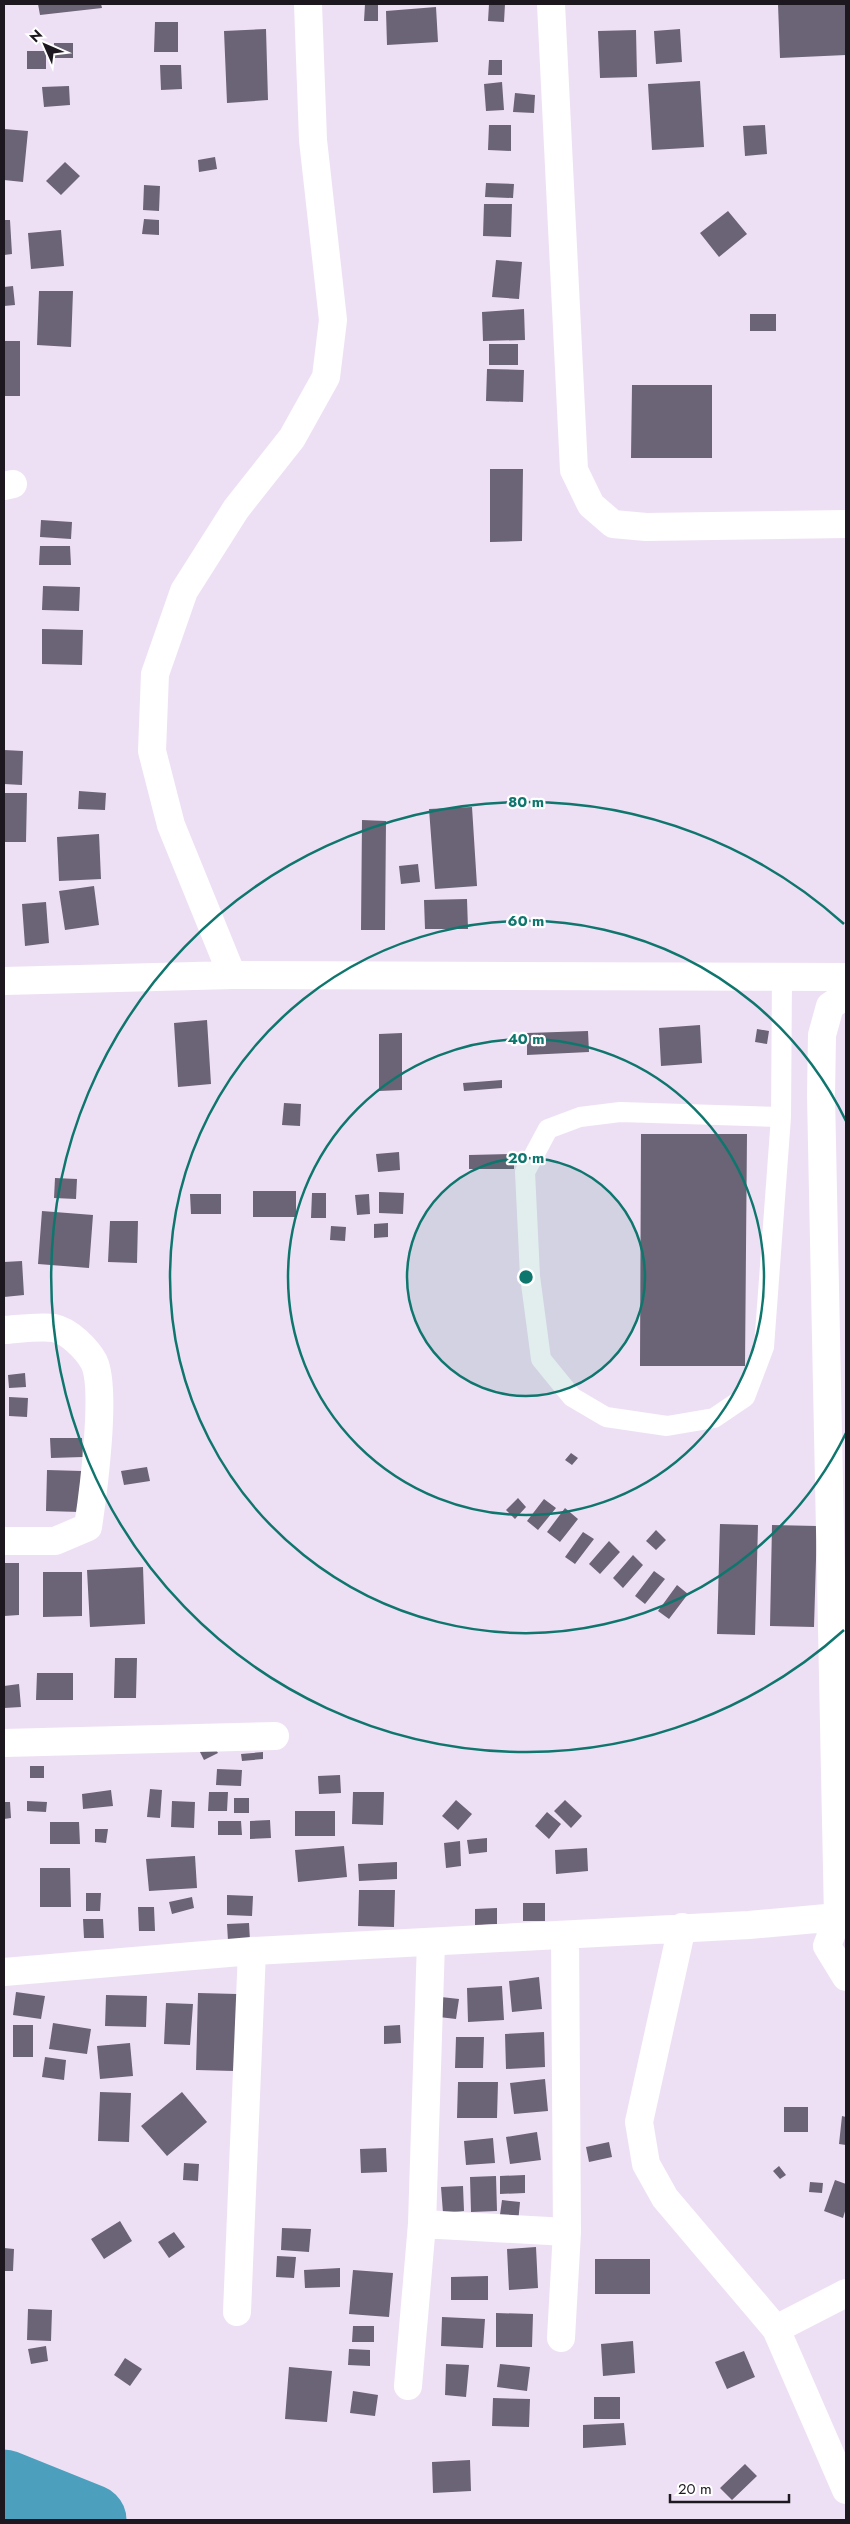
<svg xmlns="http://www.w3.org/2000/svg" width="850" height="2524" viewBox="0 0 850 2524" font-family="Jost,sans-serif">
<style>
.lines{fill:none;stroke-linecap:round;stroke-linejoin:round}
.river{stroke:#4ca0bd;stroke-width:71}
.building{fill:#6b6376}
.service{stroke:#fff;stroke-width:20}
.minor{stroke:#fff;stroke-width:28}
.ring{fill:none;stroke:#0f766e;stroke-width:2.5}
.centre{fill:#0f766e;stroke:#fff;stroke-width:2.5}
.ring-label{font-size:15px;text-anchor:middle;font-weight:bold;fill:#0f766e;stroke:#fff;stroke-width:4.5;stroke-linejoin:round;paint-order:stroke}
</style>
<rect width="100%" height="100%" fill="#eee0f4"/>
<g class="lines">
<path class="river" d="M4,2485l87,35"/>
</g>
<path class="building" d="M38,4h63l1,4 -62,7z
M365,4h13v17h-14z
M489,4h16l-1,18 -16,-1z
M778,4h68v51l-66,3z
M436,7l2,35 -51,3 -1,-34z
M155,22h23v30h-24z
M266,29l2,71 -41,3 -3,-72z
M680,29l2,33 -26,2 -2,-33z
M636,30l1,47 -37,1 -2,-47z
M54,43h19v15h-20z
M27,51h19v18h-19z
M489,60h13v15h-14z
M160,65h21l1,24 -21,1z
M700,81l4,66 -52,3 -4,-66z
M502,82l2,28 -18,1 -2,-27z
M69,86l1,19 -26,2 -2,-20z
M515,93l20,2 -1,18 -21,-1z
M489,125h22v26l-23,-1z
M765,125l2,29 -22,2 -2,-30z
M4,129l24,2 -5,51 -19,-2z
M215,157l2,12 -18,3 -1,-12z
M65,162l15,14 -19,19 -15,-14z
M486,183l28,1 -1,14 -28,-1z
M144,185l16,1 -1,25 -16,-1z
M484,204h28l-1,33 -28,-1z
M728,211l19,23 -28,23 -19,-24z
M144,219l15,1v15l-17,-1z
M4,220h6l2,34 -8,1z
M61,230l3,36 -33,3 -3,-36z
M496,260l26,2 -3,37 -27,-2z
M13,286l2,19 -11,1v-19z
M39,291h34l-2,56 -34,-2z
M524,309l1,31 -42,1 -1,-29z
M750,314h26v17h-26z
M4,341h16v55h-16z
M489,344h29v21h-29z
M487,369l37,1 -1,32 -37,-1z
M632,385h80v73h-81z
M490,469h33l-1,72 -32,1z
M41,520l31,2 -1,17 -31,-2z
M40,546h30l1,19h-32z
M43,586l37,1 -1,24 -37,-1z
M42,629l41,1 -1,35 -40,-1z
M4,750l19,1 -1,34 -18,-1z
M79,791l27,2 -1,17 -27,-1z
M4,793h23l-1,49h-22z
M472,807l5,79 -42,3 -6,-80z
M362,820l24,1 -1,109h-24z
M99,834l2,45 -42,2 -2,-44z
M418,864l2,18 -19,2 -2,-18z
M94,886l5,39 -34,5 -6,-39z
M467,899l1,30h-43l-1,-29z
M46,902l3,41 -24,3 -3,-42z
M207,1020l4,64 -33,3 -4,-64z
M700,1025l2,38 -41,3 -2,-38z
M757,1029l12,2 -2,13 -12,-2z
M588,1031l1,21 -62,3v-22z
M402,1033v57l-23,1v-57z
M502,1080v8l-38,3 -1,-8z
M284,1103l17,1 -1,22 -18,-1z
M641,1134h106l-2,232h-105z
M399,1152l1,18 -22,2 -2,-18z
M514,1154v15h-45v-14z
M55,1178l22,1 -1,20 -22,-1z
M253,1191h43v26h-43z
M379,1192l25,1 -1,21 -24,-1z
M312,1193h14v25h-15z
M190,1194h31v20h-30z
M369,1194l1,20 -13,1 -2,-20z
M42,1211l51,4 -4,53 -51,-4z
M110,1221h28l-1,42 -29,-1z
M388,1223v14l-14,1v-14z
M331,1226l15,1 -1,14 -15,-1z
M22,1261l2,34 -20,2v-35z
M25,1373l1,14 -17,1 -1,-13z
M9,1397l19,1 -1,19 -18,-1z
M50,1438h32l1,19 -32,1z
M571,1453l7,5 -6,7 -7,-5z
M147,1467l3,14 -26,4 -3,-14z
M47,1470l35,1 -2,41 -34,-1z
M518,1498l8,9 -11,12 -9,-9z
M544,1499l12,9 -18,22 -11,-9z
M565,1508l13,11 -18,23 -13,-10z
M720,1524l38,1 -3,110 -38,-1z
M772,1525l45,1 -3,101 -44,-1z
M656,1530l10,10 -10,10 -10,-9z
M583,1532l11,7 -19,25 -10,-7z
M609,1541l11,11 -20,22 -11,-10z
M633,1555l10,10 -20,23 -10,-10z
M4,1563h15v52l-15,1z
M143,1567l2,57 -55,3 -3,-57z
M654,1571l11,8 -20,25 -10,-8z
M43,1572h39v44l-39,1z
M677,1585l11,9 -19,25 -11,-8z
M115,1658h22l-1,40h-22z
M37,1673h36v27h-37z
M19,1684l2,23 -17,1v-22z
M212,1743l6,10 -14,7 -5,-10z
M263,1752v7l-21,2 -1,-7z
M30,1766h14v12h-14z
M217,1769l25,1 -1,16 -25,-1z
M340,1775l1,18 -22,1 -1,-18z
M150,1789l12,1 -2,28 -13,-1z
M111,1790l2,16 -30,3 -1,-15z
M209,1792h19l-1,19h-19z
M353,1792h31l-1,33 -31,-1z
M234,1798h15v15h-15z
M456,1800l16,14 -14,16 -16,-14z
M565,1800l17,16 -11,12 -17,-17z
M27,1801l20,1 -1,10 -19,-1z
M172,1801l23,1 -1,26 -23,-1z
M4,1802h6l1,16 -7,1z
M295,1811h40v25h-40z
M547,1812l14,12 -12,15 -14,-13z
M270,1820l1,18 -21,1v-18z
M218,1821h23l1,14h-24z
M50,1822h29l1,22h-30z
M95,1829h13l-2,14 -11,-1z
M487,1838v14l-18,2 -2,-14z
M460,1841l1,25 -15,2 -2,-25z
M344,1846l3,31 -49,5 -3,-32z
M587,1848l1,23 -32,3 -1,-24z
M195,1856l2,32 -48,3 -3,-32z
M397,1862v17l-38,2 -1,-17z
M40,1868h30l1,39h-31z
M359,1890h36l-1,37 -36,-1z
M86,1893h15l-1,18h-14z
M227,1895l26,1 -1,20 -25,-1z
M192,1897l2,11 -22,6 -3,-12z
M523,1903h22v18h-22z
M138,1907h16l1,24h-16z
M497,1908v16l-22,1v-16z
M83,1919h20l1,19h-20z
M249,1923l1,18h-22l-1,-17z
M539,1977l3,32 -30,3 -3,-31z
M502,1986l2,34 -36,2 -1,-34z
M16,1992l29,4 -4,23 -28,-4z
M198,1993l39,1 -3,77 -38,-1z
M106,1995l41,1 -1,31 -41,-1z
M441,1997l18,2 -3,20 -17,-2z
M166,2003l27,1 -3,41 -26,-1z
M53,2023l38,6 -4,25 -38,-5z
M13,2025h20v32h-20z
M400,2025l1,18 -17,1v-18z
M544,2032l1,35 -39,2 -1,-35z
M456,2037h28l-1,31h-28z
M130,2043l3,33 -33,3 -3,-33z
M45,2057l21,3 -2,20 -22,-3z
M545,2079l3,32 -34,3 -4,-31z
M458,2082h40l-1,36h-40z
M100,2092l31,1 -2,49 -31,-1z
M182,2092l25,30 -40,34 -26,-30z
M784,2107h24v25h-24z
M842,2116l4,1v28l-7,-1z
M537,2132l4,28 -31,4 -4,-27z
M493,2138l2,25 -29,2 -2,-24z
M609,2142l3,15 -23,5 -3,-15z
M386,2148l1,24 -26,1 -1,-24z
M184,2163l15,1 -1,17 -15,-1z
M779,2166l7,9 -6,4 -7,-8z
M525,2175v18l-25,1v-18z
M496,2176l1,35 -26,1 -1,-35z
M835,2180l11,4v24l-3,10 -19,-7z
M810,2182l13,1 -1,10 -13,-1z
M463,2186l1,25 -21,2 -2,-26z
M502,2200l18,2 -2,21 -19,-1z
M120,2221l12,20 -28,18 -13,-20z
M282,2228l29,1 -2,23 -28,-2z
M174,2232l11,15 -16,11 -11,-16z
M536,2247l2,41 -29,2 -2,-41z
M4,2248l10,1 -1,22h-9z
M277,2256l19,1 -2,21 -18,-1z
M595,2259h55v35h-55z
M340,2268v19l-35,1 -1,-18z
M353,2270l40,3 -4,44 -40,-3z
M488,2276v24h-37v-23z
M28,2309l24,1 -1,31 -24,-1z
M496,2313l37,1 -1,33h-36z
M442,2317l43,2 -2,29 -42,-2z
M353,2326h21v16h-22z
M633,2341l2,32 -32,3 -2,-32z
M46,2346l2,15 -17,3 -3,-15z
M349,2349l21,1v16l-22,-1z
M744,2351l11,26 -28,12 -12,-27z
M125,2358l17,11 -12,17 -16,-11z
M446,2364l23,1 -3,32 -21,-2z
M500,2364l30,3 -3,24 -30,-4z
M289,2367l43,4 -5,51 -42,-3z
M353,2391l25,4 -3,21 -25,-3z
M594,2397h26v22h-26z
M493,2398l37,1 -1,28 -37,-1z
M624,2423l2,22 -43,3v-23z
M470,2460l1,31 -38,2 -1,-31z
M745,2464l12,12 -25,24 -12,-12z"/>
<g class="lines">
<path class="service" d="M781,1117l-161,-5 -40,5 -32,12 -23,43 5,104 11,83 31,38 34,20 61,9 47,-8 31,-21 19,-50 17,-230 1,-141"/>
<path class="minor" d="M551,4l23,466 17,35 22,19 33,3 200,-3
M4,486l9,-2
M232,975l-61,-150 -19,-74 3,-77 29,-83 52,-82 56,-71 34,-61 7,-57 -20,-180 -5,-136
M4,981l228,-6 614,2
M846,995l-16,11 -8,29 -1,60 17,822 -11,29 19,31
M4,1330c15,-1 35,-4 50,-2 15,3 33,21 40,34 13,27 -1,132 -6,165l-33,14h-51
M4,1743l271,-7
M682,1927l-43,195 7,42 19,34 111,131 70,161
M4,1972l248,-21 497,-26 89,-8
M422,2224l145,8
M237,2312l15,-361
M776,2329l70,-36
M561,2338l6,-106 -2,-297
M408,2386l14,-162 9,-282"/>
</g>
<circle cx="526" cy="1277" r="119" fill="#0f766e" fill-opacity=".12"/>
<g class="ring">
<circle cx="526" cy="1277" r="119"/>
<circle cx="526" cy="1277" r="238"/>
<path d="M846 1433A356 356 0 1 1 846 1121"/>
<path d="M844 1630A475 475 0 1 1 844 924"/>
</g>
<circle cx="526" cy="1277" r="8" class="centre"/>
<g class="ring-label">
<text x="526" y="807">80 m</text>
<text x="526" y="926">60 m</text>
<text x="526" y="1044">40 m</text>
<text x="526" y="1163">20 m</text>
</g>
<rect width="850" height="2524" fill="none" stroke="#1d181f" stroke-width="10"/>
<g transform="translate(45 45) rotate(315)" stroke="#ffffff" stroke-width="4" paint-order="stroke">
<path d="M0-4L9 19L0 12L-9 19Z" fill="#1d181f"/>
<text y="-8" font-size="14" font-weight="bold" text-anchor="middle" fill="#1d181f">N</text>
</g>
<path d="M670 2494v8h119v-8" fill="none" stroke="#1d181f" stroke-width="2.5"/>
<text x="678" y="2494" font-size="15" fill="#1d181f" stroke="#ffffff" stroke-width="4" paint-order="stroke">20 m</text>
</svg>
